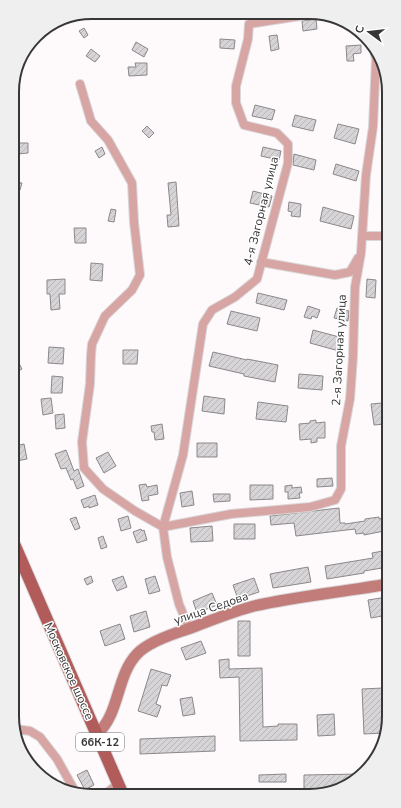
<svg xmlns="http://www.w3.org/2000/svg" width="401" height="808" viewBox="0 0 401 808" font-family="'Nunito Sans',sans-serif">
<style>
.building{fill:url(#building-hatch);stroke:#8a888b}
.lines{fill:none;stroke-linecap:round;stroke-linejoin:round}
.street-casing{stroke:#dad7d9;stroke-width:10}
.secondary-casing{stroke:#dad7d9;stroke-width:13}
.primary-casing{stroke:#dad7d9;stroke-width:14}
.street{stroke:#d7a6a4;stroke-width:8}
.secondary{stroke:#c27c79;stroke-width:11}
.primary{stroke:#b15c5b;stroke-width:12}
.labels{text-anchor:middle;stroke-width:3;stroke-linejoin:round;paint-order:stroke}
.shield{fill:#fff;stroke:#747373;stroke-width:1}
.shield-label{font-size:11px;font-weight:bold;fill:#383737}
.street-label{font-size:12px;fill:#383737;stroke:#fff}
.rim{fill:none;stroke:#383737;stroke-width:2}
</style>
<defs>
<pattern id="building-hatch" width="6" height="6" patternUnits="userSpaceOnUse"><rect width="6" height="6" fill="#d6d4d6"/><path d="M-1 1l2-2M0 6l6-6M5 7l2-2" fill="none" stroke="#b8b7b8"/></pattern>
</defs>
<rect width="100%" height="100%" fill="#fefafc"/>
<path class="building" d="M316,19l1,10 -14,2 -1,-10z
M84,28l4,7 -4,3 -5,-7z
M277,35l2,14 -8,2 -2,-15z
M220,39l15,1 -1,9 -14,-1z
M136,42l12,7 -4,8 -12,-7z
M361,45v8l-8,1 1,7h-7l-1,-15z
M91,49l9,7 -5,6 -9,-6z
M135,63h12v12l-18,1 -1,-9h8z
M255,105l20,5 -3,10 -20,-4z
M295,115l21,5 -3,11 -21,-5z
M338,124l21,5 -4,15 -21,-6z
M147,126l7,7 -5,5 -7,-7z
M17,143h11v10l-10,1z
M102,147l3,7 -6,4 -4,-7z
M263,147l18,4 -2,9 -18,-4z
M294,154l22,6 -2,10 -21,-5z
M336,164l23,7 -3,10 -23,-7z
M15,182l7,1 -2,7 -6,-1z
M176,182l3,44 -11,1 -1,-12h4l-3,-32z
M253,191l19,5 -3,11 -19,-4z
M289,202l12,2 -1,13 -9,-1 1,-4 -4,-1z
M323,207l31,9 -3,13 -31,-8z
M111,209l5,1 -2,12 -6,-1z
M74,228h12v15h-11z
M91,263l12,1 -1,17 -12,-1z
M65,279v15h-6l1,15 -9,1 -1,-16h-3v-14z
M367,279l9,1 -1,18 -9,-1z
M258,293l29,7 -3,10 -28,-7z
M308,306l12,4 -3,8 -5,-2 -1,3 -7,-2z
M337,308l12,3 -1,10 -14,-3z
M231,311l29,7 -3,13 -30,-7z
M313,330l30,8 -4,13 -29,-8z
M49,347l15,1 -1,16 -15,-1z
M123,350h15l-1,14h-14z
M213,352l34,8v-1l31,6 -3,17 -31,-6v-2l-35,-8z
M14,354l8,15 -8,4z
M299,374l24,2 -1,14 -24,-2z
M52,376l11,1 -1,16h-11z
M204,396l21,3 -1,15 -22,-3z
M51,398l2,15 -10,2 -2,-16z
M258,402l30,4 -2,16 -30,-3z
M382,403l3,21 -11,1 -3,-21z
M64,414l1,14 -9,1 -1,-14z
M316,420v3l9,-1v16h-8v4l-6,1v-4l-11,1 -1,-16 11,-1v-2z
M162,424l2,15 -9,1 -1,-8h-2l-1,-6z
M197,443h20v14h-20z
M24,444l3,15 -11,2 -1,-15z
M66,450l8,21 4,-2 6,17 -7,3 -4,-10 -2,1 -5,-12 -5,1 -6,-15z
M108,452l8,14 -12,7 -8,-15z
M332,478l1,8 -16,1v-8z
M146,484l1,3 10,-2 1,9 -10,2 1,4 -7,1 -3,-16z
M250,485h23v14l-23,1z
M292,485v3l9,-1 1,6h-3l1,5 -12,1v-7h-3v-6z
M192,491l2,14 -12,2 -2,-14z
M213,494h17v7l-16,1z
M95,495l3,10 -9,3v-2l-5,2 -3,-8z
M339,508l1,15h5v1l20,-3v-2l14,-2v2l9,-2v12l-4,1v1l-20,4v-2l-8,1 -1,-5 -59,7 -2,-13 -23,2 -1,-9z
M128,516l3,12 -10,3 -3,-12z
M76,517l4,11 -5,2 -5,-11z
M234,524h21v15h-21z
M212,526l1,15 -22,1 -1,-14z
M141,529l1,2 2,-1 3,10 -10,3 -4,-11z
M103,536l4,11 -6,2 -3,-11z
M388,550v17l-24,4v2l-37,6 -2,-13 48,-8 -1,-5z
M308,567l3,15 -38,6 -3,-14z
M91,576l2,6 -6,3 -3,-6z
M123,576l4,11 -10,4 -5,-11z
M155,576l5,15 -11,3 -4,-15z
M254,578l5,14 -21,7 -5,-14z
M212,593l5,12 -20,8 -4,-12z
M387,597l1,18 -17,3 -3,-18z
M146,611l4,16 -16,5 -4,-16z
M238,621h12v35h-12z
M120,624l5,15 -20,7 -5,-15z
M201,641l5,12 -20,7 -5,-12z
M229,659v10l33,-1 1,59 15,-1v-2h19v16l-57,1 -1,-64 -19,1 -1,-18z
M151,669l20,6 -4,11 -5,-1 -6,19 5,2 -4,11 -19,-6z
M383,688l1,45 -20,1 -2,-45z
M192,697l3,17 -12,2 -3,-17z
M334,714l1,21 -17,1 -1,-21z
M215,736v15l-75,3v-15z
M87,770l7,15 -9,5 -8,-15z
M286,774v8h-27v-7z
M360,774l-25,18h-31v-17z"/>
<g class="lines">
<g class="street-casing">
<path id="street" d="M80,84l11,37 17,19 24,43 2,39 6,53 -8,15 -27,26 -13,28 -1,11 -1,29 -8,58 2,26 19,21 32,22 28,16 68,-13 79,-7 25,-7 6,-11v-43l9,-47 3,-42 2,-70 6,-34 5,-78 7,-48 3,-68 -2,-9
M362,236h24
M261,262l74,13 15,-3 8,-14
M189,628l-10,-24 -12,-47 -4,-30 20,-72 20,-131 9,-14 23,-13 22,-18 31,-116v-19l-11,-11 -33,-8 -8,-22v-17l12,-47 1,-15 70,-11
M16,729l14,2 10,6 17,22 19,34
M108,795l1,-4 10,-8"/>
</g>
<g class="secondary-casing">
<path id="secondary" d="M97,734c23,-20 19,-58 40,-80 11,-12 35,-20 51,-25 22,-8 43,-17 66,-23 44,-10 89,-14 134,-22"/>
</g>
<g class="primary-casing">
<path id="primary" d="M15,546l108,249"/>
</g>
<use href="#street" class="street"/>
<use href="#secondary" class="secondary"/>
<use href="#primary" class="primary"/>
</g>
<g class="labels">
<rect class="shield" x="76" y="733" width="48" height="18" rx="3"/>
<g class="shield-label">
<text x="100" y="746">66К-12</text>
</g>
<g class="street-label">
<text transform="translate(261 211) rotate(-76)" y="4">4-я Загорная улица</text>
<text transform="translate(339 350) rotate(-87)" y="4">2-я Загорная улица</text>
<text transform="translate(211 608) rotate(-19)" y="4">улица Седова</text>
<text transform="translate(69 671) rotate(66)" y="4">Московское шоссе</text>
</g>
</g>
<path d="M0 0H401V808H0ZM92 19H309A73 73 0 0 1 382 92V716A73 73 0 0 1 309 789H92A73 73 0 0 1 19 716V92A73 73 0 0 1 92 19Z" fill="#efefef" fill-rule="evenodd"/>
<path class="rim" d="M92 19H309A73 73 0 0 1 382 92V716A73 73 0 0 1 309 789H92A73 73 0 0 1 19 716V92A73 73 0 0 1 92 19Z"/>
<g transform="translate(369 32) rotate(285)" stroke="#ffffff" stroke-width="3" paint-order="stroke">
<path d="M0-3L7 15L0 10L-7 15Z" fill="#383737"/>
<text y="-6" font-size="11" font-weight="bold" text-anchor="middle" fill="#383737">С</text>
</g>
</svg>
